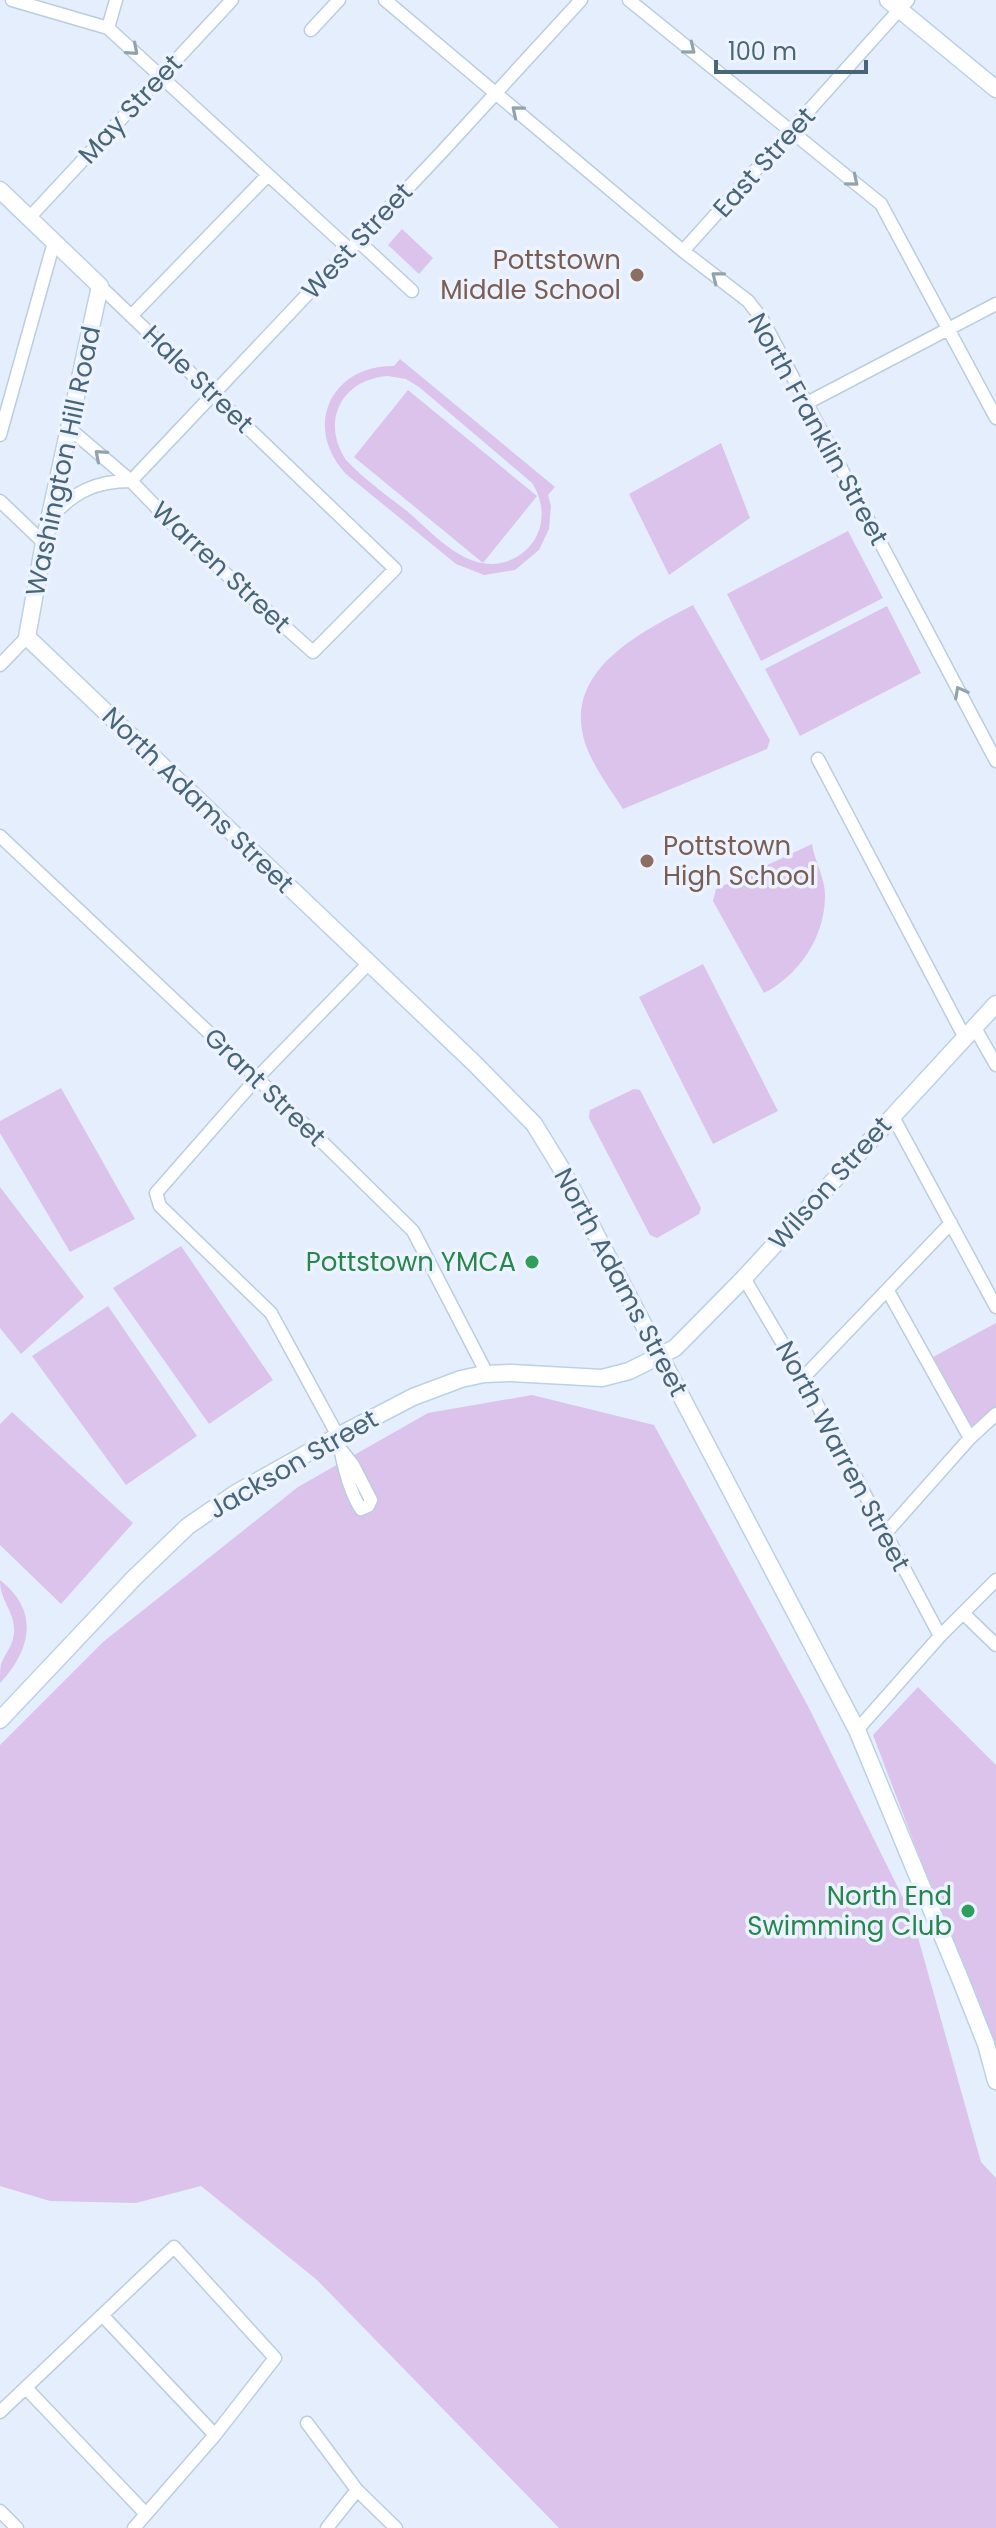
<svg xmlns="http://www.w3.org/2000/svg" width="996" height="2528" viewBox="0 0 996 2528" font-family="Poppins,sans-serif">
<style>
.green{fill:#dcc3ec;fill-rule:evenodd}
.lines{fill:none;stroke-linecap:round;stroke-linejoin:round}
.street-casing{stroke:#bbcdde;stroke-width:15}
.secondary-casing{stroke:#bbd1e5;stroke-width:19}
.street{stroke:#fff;stroke-width:12}
.secondary{stroke:#fff;stroke-width:16}
.oneway{stroke:#92a3ae}
.education-dot{fill:#8d6e63;stroke:#ecf3ff;stroke-width:3}
.leisure-dot{fill:#2e9e5b;stroke:#ecf3ff;stroke-width:3}
.labels{text-anchor:middle;stroke-width:7;stroke-linejoin:round;paint-order:stroke}
.street-label{font-size:26px;fill:#496678;stroke:#ecf3ff}
.education-label{font-size:26px;fill:#785e54;stroke:#ecf3ff;text-anchor:end}
.leisure-label{font-size:26px;fill:#27864d;stroke:#ecf3ff;text-anchor:end}
</style>
<rect width="100%" height="100%" fill="#e5eefd"/>
<path class="green" d="M402,229l31,29 -14,16 -31,-29z
M400,359l155,128 -7,8 3,11 -2,23 -10,21 -24,20 -31,5 -28,-11 -110,-90c-44,-47 -15,-109 48,-108zM388,376l18,3 13,8 113,96c10,15 13,35 5,52 -6,13 -18,23 -32,27 -39,11 -71,-28 -98,-51 -21,-16 -43,-32 -61,-51 -26,-39 -4,-81 42,-84z
M408,390l129,106 -54,67 -129,-106z
M721,443l29,75 -81,57 -40,-81z
M848,531l35,67 -122,63 -34,-67z
M693,605l77,135 -3,9 -144,60c-13,-20 -28,-40 -37,-63 -26,-74 53,-113 107,-141z
M887,606l34,67 -121,63 -35,-67z
M812,844c3,19 14,35 13,54 -1,40 -26,77 -61,95l-51,-92 3,-12z
M703,964l75,147 -65,33 -74,-147z
M61,1088l74,131 -65,33 -70,-119v-12z
M634,1089l6,1 61,118 -2,6 -42,24 -7,-3 -61,-117 1,-8z
M0,1187l84,110 -63,57 -21,-26z
M181,1246l92,134 -64,44 -96,-136z
M108,1306l89,130 -71,49 -94,-129z
M996,1323v84l-24,23 -39,-73z
M532,1395l122,30 154,281 104,210 69,246 15,16v350h-437l-242,-248 -116,-94 -65,17 -86,-2 -50,-15v-441l103,-103 195,-155 130,-74z
M12,1412l121,111 -72,81 -61,-59v-121z
M0,1580c40,31 31,70 0,103 0,-5 0,-15 1,-19 5,-13 14,-20 13,-36 -1,-19 -14,-27 -14,-48z
M918,1687l78,78v293l-123,-323z"/>
<g class="lines">
<g class="street-casing">
<path id="street" d="M12,0l96,28 241,221
M385,0l298,251 65,50 14,18 234,442
M629,0l252,204 115,214
M108,28l8,-28
M311,30l28,-30
M29,218l203,-218
M357,240l55,51
M683,251l225,-251
M131,316l136,-140
M807,403l189,-99
M70,429l61,52 57,59 125,112 82,-83 -295,-283
M0,435l54,-193
M131,481l309,-327 141,-154
M0,501l44,42
M50,518c24,-26 45,-37 81,-37
M0,665l27,-28
M818,759l147,279
M0,836l257,242 156,153 70,135 1,8
M975,1028l21,37
M892,1115l104,192
M744,1278l59,100 137,258
M888,1291l82,147
M803,1378l148,-155
M341,1450l12,15 18,35 -3,6 -7,3c-13,-19 -19,-49 -23,-73l-67,-123 -111,-107 -4,-13 101,-115 111,-114
M884,1535l86,-97 26,-24
M963,1613l33,32
M857,1730l83,-94 56,-56
M102,2315l113,120
M26,2388l120,126
M0,2412l174,-165 101,111 -60,77 -81,93
M307,2423l50,67 39,38
M0,2511l17,17
M327,2528l30,-38"/>
</g>
<g class="secondary-casing">
<path id="secondary" d="M888,0l108,89
M0,190l100,96 -56,257 -17,94 447,426 60,61 27,44 296,562 104,251 25,63 10,37
M0,1720l134,-142 54,-52 48,-33 102,-57 75,-39 48,-18 23,-5 27,-1 91,5 27,-7 46,-23 69,-70 252,-274"/>
</g>
<use href="#street" class="street"/>
<use href="#secondary" class="secondary"/>
</g>
<defs><path id="oneway-chevron" d="M-2-3.5L2.5 0L-2 3.5" fill="none" stroke-width="1.6" stroke-linecap="round" stroke-linejoin="round" transform="scale(2)"/></defs>
<g class="oneway">
<use href="#oneway-chevron" transform="translate(690 49) rotate(39)"/>
<use href="#oneway-chevron" transform="translate(133 50) rotate(41)"/>
<use href="#oneway-chevron" transform="translate(517 111) rotate(-140)"/>
<use href="#oneway-chevron" transform="translate(853 181) rotate(40)"/>
<use href="#oneway-chevron" transform="translate(717 277) rotate(-142)"/>
<use href="#oneway-chevron" transform="translate(100 455) rotate(-139)"/>
<use href="#oneway-chevron" transform="translate(960 692) rotate(-118)"/>
</g>
<g class="education-dot">
<circle cx="637" cy="275" r="8"/>
<circle cx="647" cy="861" r="8"/>
</g>
<g class="leisure-dot">
<circle cx="532" cy="1262" r="8"/>
<circle cx="968" cy="1911" r="8"/>
</g>
<g class="labels">
<g class="street-label">
<text transform="translate(130 109) rotate(-47)" y="9">May Street</text>
<text transform="translate(764 162) rotate(-48)" y="9">East Street</text>
<text transform="translate(357 241) rotate(-47)" y="9">West Street</text>
<text transform="translate(198 379) rotate(44)" y="9">Hale Street</text>
<text transform="translate(818 429) rotate(61)" y="9">North Franklin Street</text>
<text transform="translate(63 461) rotate(-78)" y="9">Washington Hill Road</text>
<text transform="translate(221 567) rotate(43)" y="9">Warren Street</text>
<text transform="translate(198 800) rotate(44)" y="9">North Adams Street</text>
<text transform="translate(265 1087) rotate(44)" y="9">Grant Street</text>
<text transform="translate(830 1183) rotate(-48)" y="9">Wilson Street</text>
<text transform="translate(621 1282) rotate(62)" y="9">North Adams Street</text>
<text transform="translate(843 1456) rotate(62)" y="9">North Warren Street</text>
<text transform="translate(293 1464) rotate(-30)" y="9">Jackson Street</text>
</g>
<g class="education-label">
<text x="621" y="269">Pottstown<tspan x="621" dy="30">Middle School</tspan></text>
<text x="663" y="855" text-anchor="start">Pottstown<tspan x="663" dy="30">High School</tspan></text>
</g>
<g class="leisure-label">
<text x="516" y="1271">Pottstown YMCA</text>
<text x="952" y="1905">North End<tspan x="952" dy="30">Swimming Club</tspan></text>
</g>
</g>
<path d="M716 60v12h150v-12" fill="none" stroke="#496678" stroke-width="4"/>
<text x="728" y="60" font-size="24" fill="#496678" stroke="#ecf3ff" stroke-width="6" paint-order="stroke">100 m</text>
</svg>
